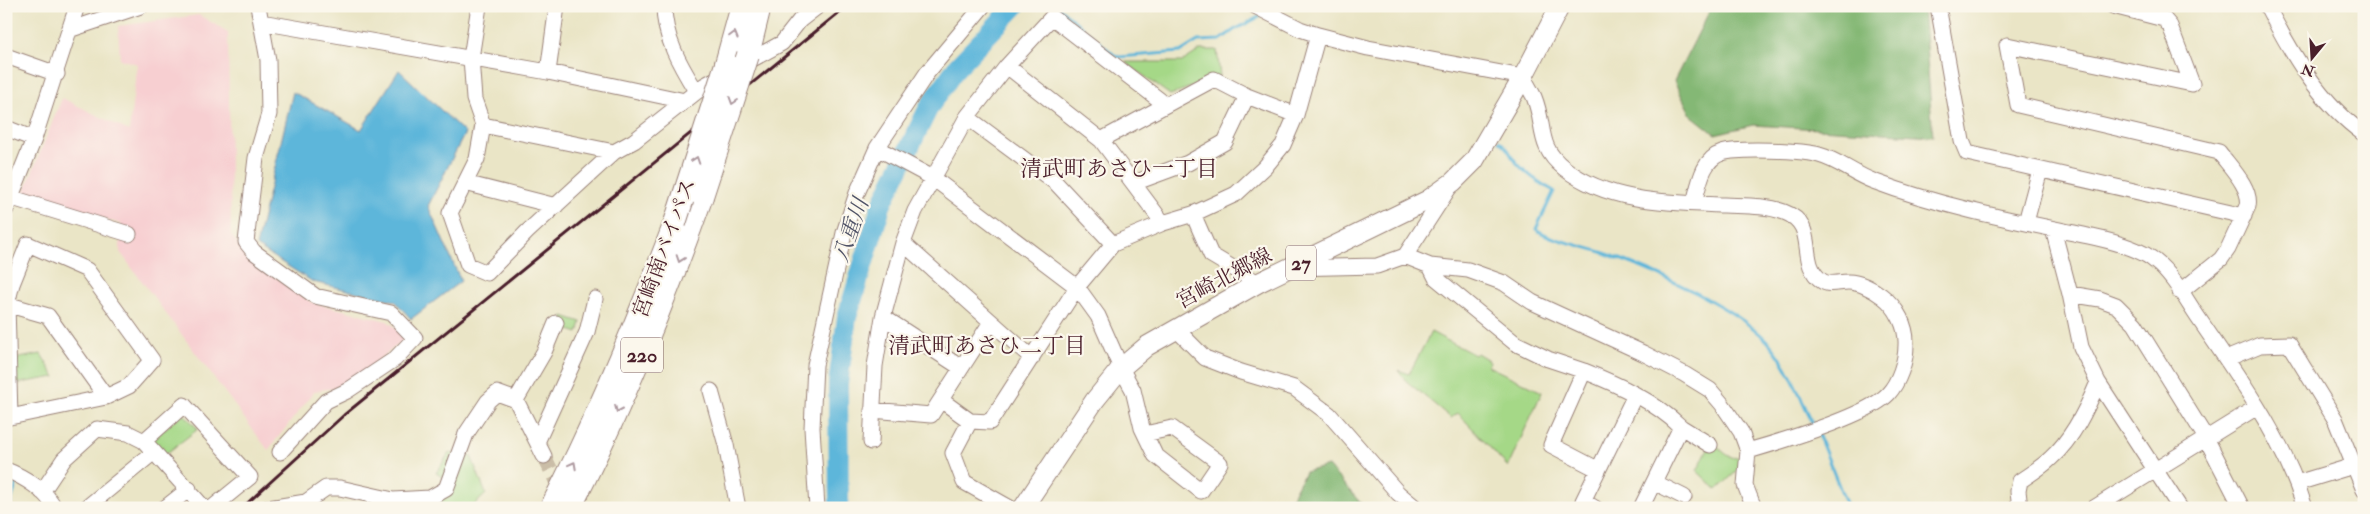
<svg xmlns="http://www.w3.org/2000/svg" width="2370" height="514" viewBox="0 0 2370 514" font-family="'IM FELL Double Pica','Noto Serif JP',serif">
<style>
.built{fill:#f7cfd1}
.green{fill:#a5d887;stroke:#787c59}
.forest{fill:#84b874;stroke:#676c50}
.water{fill:#5db6da;stroke:#546a82}
.lines{fill:none;stroke-linecap:round;stroke-linejoin:round}
.stream{stroke:#5db6da;stroke-width:3}
.river{stroke:#5db6da;stroke-width:20}
.minor-tunnel{stroke:#cabda7;stroke-width:15;stroke-dasharray:15 8;stroke-linecap:butt}
.minor-casing{stroke:#9a8278;stroke-width:17}
.major-casing{stroke:#9a8278;stroke-width:21}
.highway-casing{stroke:#9a8278;stroke-width:24}
.minor{stroke:#fff;stroke-width:15}
.major{stroke:#fff;stroke-width:19}
.highway{stroke:#fff;stroke-width:22}
.rail{stroke:#4a1f2b;stroke-width:3}
.highway-bridge-casing{stroke:#9a8278;stroke-width:24;stroke-linecap:butt}
.highway-bridge{stroke:#fff;stroke-width:22}
.oneway{stroke:#ae9aa0}
.labels{text-anchor:middle;stroke-width:4.5;stroke-linejoin:round;paint-order:stroke}
.shield{fill:#fbf7ec;stroke:#7f6065;stroke-width:1}
.shield-label{font-size:20px;font-weight:bold;fill:#4a1f2b}
.street-label{font-size:21px;fill:#4a1f2b;stroke:#fbf7ec}
.neighbourhood-label{font-size:22px;fill:#4a1f2b;stroke:#fbf7ec}
.water-label{font-size:22px;font-style:italic;fill:#515468;stroke:#fbf7ec}
</style>
<rect width="100%" height="100%" fill="#fbf7ec"/>
<filter id="ink" filterUnits="userSpaceOnUse"><feTurbulence type="fractalNoise" baseFrequency=".02" numOctaves="2"/><feDisplacementMap in="SourceGraphic" scale="10" xChannelSelector="R" yChannelSelector="G"/><feConvolveMatrix kernelMatrix="1 2 1 2 8 2 1 2 1" color-interpolation-filters="sRGB"/></filter>
<filter id="wash" filterUnits="userSpaceOnUse"><feTurbulence type="fractalNoise" baseFrequency=".0096" numOctaves="4" result="noise"/><feDisplacementMap in="SourceGraphic" scale="20" xChannelSelector="R" yChannelSelector="G"/><feGaussianBlur stdDeviation="1.12" result="paint"/><feColorMatrix in="noise" values="0 0 0 0 0 0 0 0 0 0 0 0 0 0 0 0 0 1.4 0 .05"/><feComposite in="paint" operator="in"/></filter>
<g filter="url(#wash)">
<rect width="100%" height="100%" fill="#eae5c6"/>
<path class="built" d="M199,15l29,17 3,203 16,22 64,45 76,19 21,16 -63,49 -30,5 -47,59 -148,-198 1,-28 -98,-29 39,-97 67,33 8,-67 -17,-5 -2,-33z"/>
<path class="green" d="M1200,50h17l3,26 -50,19 -45,-33h57z
M563,316l18,6 -3,11 -18,-6z
M1431,332l44,23 2,-2 13,8 -2,5 54,26 -34,75 -50,-54 -7,5 -46,-38 -7,-10 11,4z
M41,354l14,23 -40,7 -1,-25z
M183,413l15,16 -35,27 -11,-16z
M1712,440c9,10 17,21 31,17l-3,11 -23,22 -20,-19z
M449,453l22,3 15,38 -15,14h-37l19,-24 -17,-11z"/>
<path class="forest" d="M1712,6h211l10,130 -180,-11 -38,9 -24,-19 -17,-34z
M1328,466l37,42h-79l19,-36z"/>
<path class="water" d="M399,70l66,63 -37,73 33,75 -50,38 -16,-18 -82,-19 -57,-36 37,-154 68,38z"/>
<g class="lines">
<path class="stream" d="M1057,6l56,48 6,3 61,-5 18,-11 22,-1 14,-10 25,-13
M1499,141c13,10 9,12 17,21 11,13 23,21 38,29l-18,38c13,11 53,18 71,25 46,17 138,56 167,95 17,22 28,52 40,77
M1818,434l30,74
M9,508l8,-27"/>
<path class="river" d="M839,508l-1,-124 9,-67 34,-111 48,-99 27,-39 59,-62"/>
</g>
</g>
<g filter="url(#ink)">
<g class="lines">
<path class="minor-tunnel" d="M544,456l19,39"/>
<g class="minor-casing">
<path id="minor" d="M258,6l10,54 1,54 -13,44 -10,84 8,10 61,44 76,17 24,25 -20,21 -48,32 -21,10 -46,51
M479,6l-8,52 3,41 9,26 -6,34 -27,54 18,52 19,8 40,-41 87,-80 20,-11 71,-56 77,-42 18,-23 18,-14
M664,6c0,32 16,59 32,85
M1255,6l45,23 18,6 50,13 155,29c4,7 8,14 11,20 12,29 2,49 30,71 44,35 107,35 160,37 20,1 41,0 60,7 36,13 12,51 38,69 7,5 17,1 26,1 11,0 25,7 34,14 15,11 25,31 24,49 0,16 -7,37 -18,49 -21,22 -109,48 -140,57
M1938,6l24,135 5,12 277,63
M2113,6l51,13 6,7 22,58
M2267,6c24,47 53,97 97,128
M261,22l287,50 137,29
M72,29l69,-23
M6,56l51,18
M1007,66l94,74 62,83
M548,72l9,-66
M967,117l89,66 57,61
M483,125l131,27
M6,128l28,11
M1101,140l113,-61 33,17 49,19
M877,148l56,30 144,109 21,29 23,52 12,22 9,38 13,27 46,36 19,-28 -48,-35 -27,6
M465,183l91,23
M1134,183l54,-20 37,-21 22,-46
M6,196l123,38
M1694,203c5,-18 8,-44 28,-50 16,-5 80,-3 97,2 19,5 35,19 54,26 69,26 143,40 215,55 19,4 52,12 67,25 18,14 31,39 44,58 40,59 85,120 106,189
M6,209l28,-70 43,-133
M1193,214l18,41 47,28
M2026,222l14,-52
M2053,229l17,65 11,53 17,35 82,126
M903,243l129,115
M1405,256l25,10 38,4 36,13 28,19 111,51 41,21 26,16 12,14 19,28 7,19 -3,34 9,23
M1430,266l6,12 79,65 33,16 36,12
M1290,268l87,-2 28,-10 46,-71
M2180,292l41,-33 7,-10 20,-43c4,-18 -19,-40 -29,-54l-201,-47 -11,-60 185,39
M2070,294l30,5 16,6 19,19 71,114 36,70
M6,304l42,12 58,81
M883,317l77,50
M1176,329l29,29 36,14 53,16 35,26 69,79 18,15
M2226,359l34,-14 29,-1 46,75 29,71
M711,391l15,54 12,63
M516,400l28,-48 12,-29
M941,400l29,21 20,1 87,-135 36,-43 50,-21 30,-9 43,-20 29,-27 18,-22 13,-30 22,-80
M872,410l59,5 60,-93
M6,418l4,-1 96,-20 23,-11 23,-26 -65,-90 -59,-26 -16,40 -5,20 3,113
M970,421l-17,32 11,29 46,26
M1681,427l29,18
M538,440l49,-108 8,-33
M144,441l40,-36 66,72 -38,31
M871,442l4,-76 8,-49 20,-74 12,-32 52,-94 40,-51 45,-49 114,88
M1597,469l-46,-24 33,-74c35,14 70,30 97,56l-40,81
M6,470c16,6 42,21 48,38
M1654,482l30,15
M2297,483l66,-20
M42,492l22,-33 33,-30 31,4 16,8 60,67
M86,508l68,-56
M165,508l24,-19
M269,508l37,-6 20,-14h14l53,12 37,-2 16,-9 20,-55 22,-33 9,-8 19,7 28,56
M817,508l-5,-80 3,-63 29,-132 13,-40 20,-45 50,-75 56,-67
M1595,508l-12,-7 52,-106
M2020,508l-2,-17 2,-10c10,-7 22,-14 31,-23 22,-20 36,-49 47,-76
M2094,508l163,-101"/>
</g>
<g class="major-casing">
<path id="major" d="M1023,508l72,-108 26,-32 26,-22 111,-63 170,-83 25,-18 21,-21 49,-84 37,-71"/>
</g>
<g class="highway-casing">
<path id="highway" d="M748,55l12,-49
M726,64l16,-58
M551,508c48,-93 87,-188 124,-285
M570,508c52,-101 94,-205 132,-312"/>
</g>
<use href="#minor" class="minor"/>
<use href="#major" class="major"/>
<use href="#highway" class="highway"/>
<path class="rail" d="M242,508l102,-93 503,-409"/>
<g class="highway-bridge-casing">
<path id="highway-bridge" d="M702,196l46,-141
M675,223l51,-159"/>
</g>
<use href="#highway-bridge" class="highway-bridge"/>
</g>
<defs><path id="oneway-chevron" d="M-2-3.5L2.5 0L-2 3.5" fill="none" stroke-width="1.6" stroke-linecap="round" stroke-linejoin="round" transform="scale(1.25)"/></defs>
<g class="oneway">
<use href="#oneway-chevron" transform="translate(734 35) rotate(-75)"/>
<use href="#oneway-chevron" transform="translate(733 101) rotate(108)"/>
<use href="#oneway-chevron" transform="translate(696 160) rotate(-71)"/>
<use href="#oneway-chevron" transform="translate(680 259) rotate(109)"/>
<use href="#oneway-chevron" transform="translate(618 409) rotate(114)"/>
<use href="#oneway-chevron" transform="translate(573 465) rotate(-62)"/>
</g>
</g>
<g class="labels">
<g class="shield">
<rect x="1286" y="245.5" width="30" height="35" rx="4"/>
<rect x="621" y="337.5" width="42" height="35" rx="4"/>
</g>
<g class="shield-label">
<text x="1301" y="270">27</text>
<text x="642" y="362">220</text>
</g>
<g class="street-label">
<text transform="translate(664 248) rotate(-70)" y="7">宮崎南バイパス</text>
<text transform="translate(1224 278) rotate(-28)" y="7">宮崎北郷線</text>
</g>
<g class="neighbourhood-label">
<text x="1119" y="176">清武町あさひ一丁目</text>
<text x="987" y="353">清武町あさひ二丁目</text>
</g>
<g class="water-label">
<text transform="translate(850 230) rotate(-71)" y="8">八重川</text>
</g>
</g>
<rect width="2370" height="514" fill="none" stroke="#fbf7ec" stroke-width="25"/>
<g transform="translate(2312 58) rotate(198)" stroke="#fbf7ec" stroke-width="4" paint-order="stroke">
<path d="M0-4L9 19L0 12L-9 19Z" fill="#4a1f2b"/>
<text y="-8" font-size="14" font-weight="bold" text-anchor="middle" fill="#4a1f2b">N</text>
</g>
</svg>
